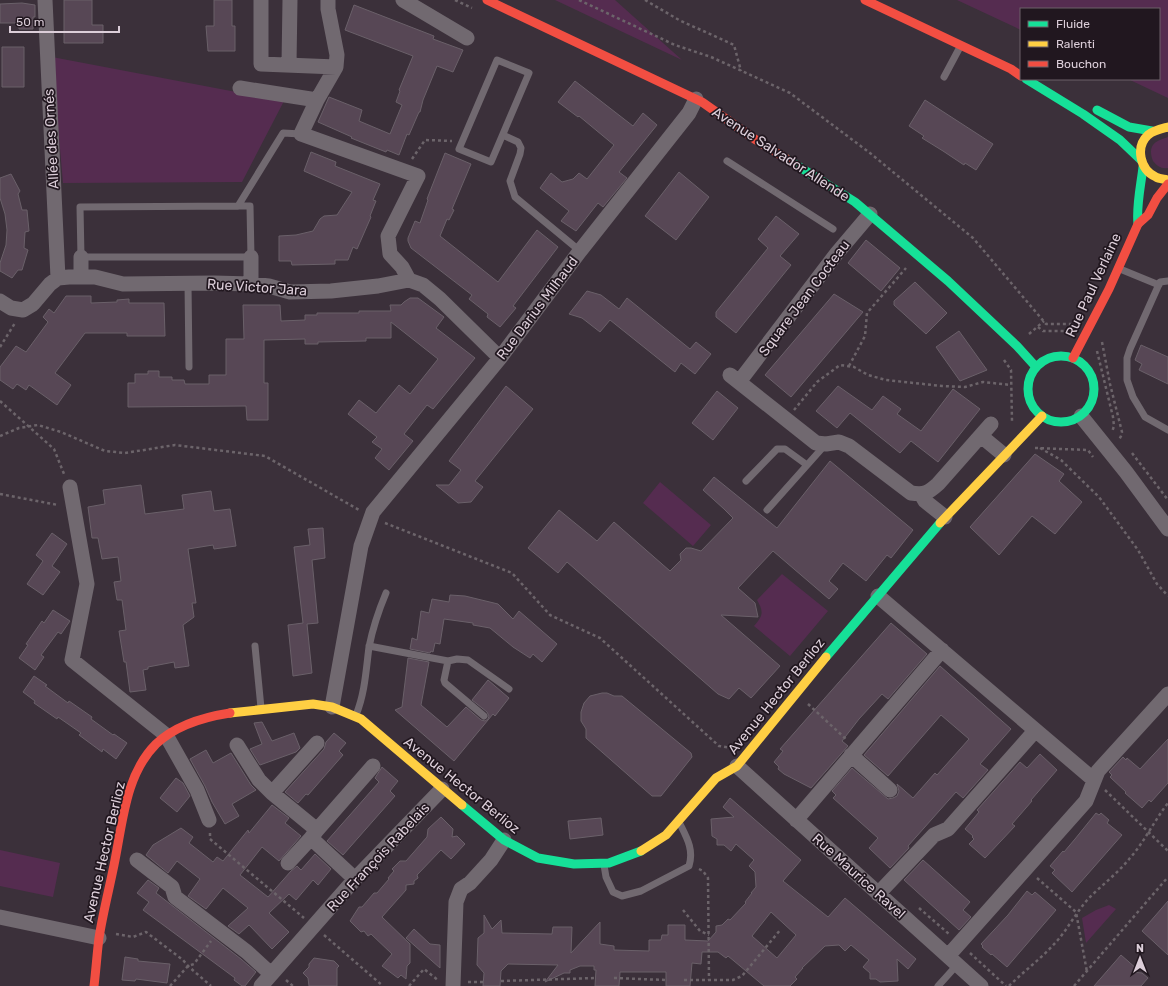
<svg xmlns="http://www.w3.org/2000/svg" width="1168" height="986" viewBox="0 0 1168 986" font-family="Rubik,sans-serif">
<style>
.green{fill:#552c50}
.building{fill:#574755;stroke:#6a6069;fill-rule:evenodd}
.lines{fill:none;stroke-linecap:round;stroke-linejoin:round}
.path{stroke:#6c646a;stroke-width:2.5;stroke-dasharray:3 3;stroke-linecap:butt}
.lane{stroke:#716970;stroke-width:7}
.street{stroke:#716970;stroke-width:15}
.fast{stroke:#16e098;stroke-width:9}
.slow{stroke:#ffcf43;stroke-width:9}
.jam{stroke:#f24e42;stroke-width:9}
.labels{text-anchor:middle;stroke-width:3.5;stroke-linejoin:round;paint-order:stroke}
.street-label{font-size:14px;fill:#dcced9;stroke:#21171f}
</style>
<rect width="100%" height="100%" fill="#3b303a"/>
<path class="green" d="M555,0h60l67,60z
M957,0h211v98l-40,-19h31v-70h-138v21z
M52,57l232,44 -42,81 -179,1z
M1168,137v31c-7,1 -11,-2 -15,-7 -6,-16 2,-20 15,-24z
M660,482l51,43 -18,21 -50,-43z
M782,574l46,37 -38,45 -36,-30c9,-10 10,-14 3,-26z
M0,850l60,13 -7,34 -53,-11z
M1109,905l7,4 -30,34 -4,-25 14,-8z"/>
<path class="building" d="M64,0h28v25h11v18h-39z
M214,0h18v26h3v25h-27l-2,-25h8z
M22,3l13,2v12h-2v12h-14v-6h-19v-19z
M354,5l80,31 -1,3 30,11 -10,22 -16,-6 -14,34 -3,12h-1l-10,23 -2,-1 -8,21 -12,-5 -1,2 -35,-14 1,-1 -34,-15 11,-25 33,13 -3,11 31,13 12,-29 -6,-3 4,-11 -1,-1 14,-34 -68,-26z
M2,47h22v40h-22z
M575,81l58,45 10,-13 14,12 -38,47 8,6 -24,29 -5,-4 -22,28 -15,-10 8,-10 -29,-23 11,-15 11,9 11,-3 6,-6 8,6 27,-34 -35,-29 -1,1 -20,-15z
M925,100l68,44 -17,26 -11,-7 -1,2 -21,-14 -21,-13 2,-2 -15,-10z
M311,152l25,10 -1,4 45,18 -7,16 3,1 -6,15 1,1 -14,32 -4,-2 -5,13h-13v4l-43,1 -1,-4h-12v-25l17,-1 17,-4 7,-12 4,-3 13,-1 15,-23 -48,-21z
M445,153l26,11 -19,45 2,1 -5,10 -2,-1 -7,17 58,46 39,-52 21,17 -45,59 3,2 -16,19 -13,-10 1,-3 -19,-15 3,-4 -61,-47 -3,-7v-3l7,-17 5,2 8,-23 -1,-1z
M679,172l30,25 -33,43 -31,-24z
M11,174l9,17 -2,3 4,16h5l2,21 -4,1 -1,16 4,2 -6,20h-4l-6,8 -12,-7v-8l6,-18 1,-15 -2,-16 -5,-16v-20z
M776,216l23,18 -19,22 11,9 -55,68 -20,-16v-5l52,-64 -10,-9z
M866,240l34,28 -19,23 -33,-28z
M915,282l32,31 -21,21 -32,-29v-4z
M587,291l14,4 18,14 8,-11 63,51 6,-7 15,12 -16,20 -14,-11 -6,9 -65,-52 -10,12 -18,-14 -13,-4z
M834,294l29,18 -72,85 -26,-22z
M66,296h25v7l26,-1v-2l12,-1v4h35l1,33h-38v-3h-42l-30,40 16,12 -14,20 -28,-20 -3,5 -9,-6 -4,5 -13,-9v-13l16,-21 10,6 22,-30 -5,-5 6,-8 5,4z
M410,298h8l26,19 -8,11 39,30 -42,51 -6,-4 -23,29 9,7 -24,29 -14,-12 7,-9 -10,-7 5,-5 -29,-23 11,-14 17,13 23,-28 11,9 28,-35 -47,-37v16h-25v3l-48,1v2h-13v-5l-41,1v43h4v37h-21l-1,-14 -118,1v-24h7v-9h13v-3h11v6h13v3h12l1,4h24v-9h17v-36h18l-1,-34h37l1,16 24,-1v-5h12v-2h42v-2h32l-1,-6h11l3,-3z
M959,331l28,39 -27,11 -24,-34z
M1141,345l27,12v27l-29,-14 3,-6 -7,-4z
M506,386l27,23 -58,72 8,6 -12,15 -13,1 -22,-18h13l12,-15 -12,-9z
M838,386l34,24 11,-14 18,13 -4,5 24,17 32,-42 27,20 -42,53 -27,-21 -11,12 -50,-40 -13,15 -21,-17z
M717,391l21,17 -25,32 -21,-17z
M1035,454l29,20 -5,7 23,21 -27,32 -23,-18 -33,39 -29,-28z
M830,461l83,69 -22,28 -4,-3 -21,26 -23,-18 -14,18 9,8 -9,10 -56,-48 -35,37 17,15 3,14 -37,-2 59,51 -29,32 -12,-10 -10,11 -11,-5 -151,-132 -9,11 -30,-25 31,-38 38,31 17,-19 56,49 11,-11 -1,-6 6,-6h5l10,3 32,-33 -9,-9 -21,-19 11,-13 63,51z
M141,485l4,29 39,-5 -2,-14 29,-4 3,20 16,-2 6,37 -22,3 -1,-4 -25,4 8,54h-4l2,14 -11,8 6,41 -14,2 -1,-6 -26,5v2l-5,1 3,20 -16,2 -4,-30h-2l-5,-31 7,-1 -4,-30h-5l-3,-18 7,-1 -3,-24 -16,2 -4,-21h-6l-4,-31 17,-3 -2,-14z
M323,528l2,30 -13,2 6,63 -11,1 5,49 -19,3 -5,-51 15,-2 -9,-76 16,-2 -2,-16z
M52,533l15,11 -15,22 8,6 -17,23 -16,-11 16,-23 -7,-6z
M450,595l15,1 33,8 15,15 6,-8 38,33 -15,18 -9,-8 -3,4 -17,-11 -23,-19 -17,-3v-2l-29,-4 -4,25 -5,-1 -2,9 -2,-1 -1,2 -20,-4 2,-11 5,2 4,-29 8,2 3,-14 17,3z
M53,610l17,11 -9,13 -3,-2 -17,23 3,2 -9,13 -16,-12 9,-13 -2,-1 16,-23 2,2z
M891,623l36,31 -39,45 -6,-5 -23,25 -17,22 6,5 -37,42 -27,-14 -6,-5 1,-2 -5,-5 9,-11 -3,-2z
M408,658l21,4 -8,43 26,22 19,-20 15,13 4,1 3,-2 1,-3 -2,-4 -15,-12 16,-20 21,18 -14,18 -2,-2 -39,47 -59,-51 7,-3z
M940,666l71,63 -31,35 8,6 -25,28 -7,-6 -48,54 1,2 -19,20 -21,-20 9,-10 -45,-40 3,-3 -4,-4 20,-23 36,31 5,-1 4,-2 2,-5 -2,-7 16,14 22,-25 2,2 32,-36 -28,-24 -53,61 -24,-21z
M34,676l13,9 -2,1 23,17 1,-2 23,16 -1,2 22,16 1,-1 13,9 -11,16 -13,-10 -1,3 -23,-17 2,-2 -23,-16 -1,2 -23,-16 1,-2 -12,-9z
M602,693h5l7,3h8l69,57 1,4 -31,39h-9l-66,-58v-9l-5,-8v-9l3,-9 6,-7z
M262,722l10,19 22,-8 6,15 -4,4 -36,13 -10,-16 12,-5 -8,-21z
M334,733l12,10 -7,8 4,4 -35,40 -2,-1 -8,9 -13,-11 39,-43 2,-7z
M1168,739v44l-17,19 -2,-2 -7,8 -17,-15 1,-1 -16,-15 2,-2 -3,-3 14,-15 3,3 1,-2 13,11z
M206,750l7,13 18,-10 20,32 5,5 -24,14 7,12 -14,8 -13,-22 -7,-16 -15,-27z
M1040,754l17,16 -26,30 1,1 -20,23 3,2 -30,32 -16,-14 5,-5 -2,-2 1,-1 -8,-7 14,-17 -2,-2 43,-48 7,6z
M382,767l16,14 -8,10 5,5 -52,59 -16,-14 52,-59 -4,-4z
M176,778l7,5 7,13 -13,16 -17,-14z
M730,798l71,62 -18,21 45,36 17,-19 71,61 -8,10 -11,-10 1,22 -18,1 -4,-3h-6v-6l-7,-6 6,-7 -18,-15 -6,6 -6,-6 -14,1 -23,22h1l-8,9 2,2 -7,7h-26l-36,-30 -2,2 -8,-6h-16l-1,12 -9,-1 -2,23h-24v-14h-46l-1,14h-24l1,-16h-2v-4h-14l-10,4v3h-6l-19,9 13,-17 -50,-1 -7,7 -1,15h-17l1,-13 -7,-8 1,-27 6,-5v-18l8,14 9,-9 1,13 50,1 1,-7h19l-1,26 29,-31v22l14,2v4l35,1v-11h12l1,-5h6v-10h17v15l23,1 8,-9v-6l6,-1 6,-6 2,1 16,-17 -1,-1 7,-9h-1l5,-6 -1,-15 -6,-6 5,-6 -18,-16 -5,7 -7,-6h-7v-6l-5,-3 -1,-17 23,-2 -11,-10zM771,912l25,23 -19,23 -25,-22z
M272,805l17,13 -4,5 16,13 -22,25 -17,-14 -22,28 28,22 23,-26 6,-5 4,4 14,-16 16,15 -13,16 -5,-5 -17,20 -7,-6 -20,19 20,19 -17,17 -23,-24 -10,9 -11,-8 20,-18 -25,-20 -17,21 -18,-13 12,-17 -23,-18 -9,12 -22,-18 7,-10 28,-17 12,9 -4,6 24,19 4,-5 6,4 25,-31 1,3z
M1096,813l3,2 2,-2 8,7 -2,3 15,12 -50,57 -20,-19 3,-3 -5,-4 13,-15 1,1 11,-13z
M441,817l12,12 -1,8 5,-1 8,8 -14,15 -10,-9 -24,25 1,3 -4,3v3l-8,1v5l-24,27 28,27v19l-3,3 -1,13 -5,-4 -3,3 -16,-12 10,-12 -21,-20 -3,2 -4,-5 -3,1 -11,-11 9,-14h3l12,-14h3l12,-14 -1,-1 6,-7 -2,-2 8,-8h6l21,-24 1,-8z
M601,818l2,17 -33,4 -2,-18z
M923,860l47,42 -7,8 8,7 -12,13 -55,-50z
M148,880l11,8 -3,5 85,66 15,13 -11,14h-3l-8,-6 1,-2 -92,-68 6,-8 -12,-9z
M1027,891l5,4 3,-3 21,18 -49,57 -15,-13 -1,1 -9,-8 1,-1 -2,-2 27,-29z
M1168,901v54l-26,-24z
M414,929l16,15 10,1v23l-34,-30z
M1121,955l16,14 -5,3 10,1 6,5 -7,8h-47z
M125,957l13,2v2l32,3 -3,19 -31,-4 -1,2 -13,-1z
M314,958l20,3 5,5 -2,2v18h-28l-1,-8 -5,-5 6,-6v-3z"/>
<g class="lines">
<path class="path" d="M455,0l17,8
M579,0l96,45 36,12 79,36 80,60 103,85 73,86h25
M645,0l34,20 55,25 7,26
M412,159l13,-19 27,1
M1038,327l5,4h25
M1029,334l15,-13
M1102,342l8,42 12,48 -1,4 -2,4
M0,347l15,-24
M1097,351l16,66 1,9 -2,6
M1004,360l7,10 1,51
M849,366l16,-30 2,-23 39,-45
M0,401l54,48 10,25
M794,410l23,-28 23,-17 14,2 14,8 18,5 56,6 23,1 18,-5 28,3
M0,436l19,-8 19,-3 23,7 44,19 20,2 50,-8 90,11 94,54
M1035,448l53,2 5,7
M1040,448l21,12 38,37 39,53 19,34 11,12
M1132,453l36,47
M0,494l58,11
M385,523l127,50 38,42 50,23 119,108 12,2
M808,704l39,36
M1105,790l63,61
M210,833v6l94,79
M699,869l4,2 5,7 1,102
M1037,878l39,34 11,60
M919,908l30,26
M683,910l17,21 9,4
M116,934l17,3 13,-5 37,28 5,6 23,20
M324,935l59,51
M970,953l36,33
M614,978l52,2
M286,980l7,6
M684,980h49l9,-4 39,-47
M501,981l95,-3
M468,982h15
M170,986l18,-20 6,-2 17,-23
M409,986l15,-17 15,12
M1009,986c15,-15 33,-28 47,-44 12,-13 20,-30 33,-44 13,-13 30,-26 41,-40 15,-17 24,-37 38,-55
M1074,986l94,-109"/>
<path class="lane" d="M497,60l32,13 -38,89 -32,-13z
M944,77l16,-30
M503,135l15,7 3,6 -1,6 -10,27 5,16 65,54
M727,161l106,68
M238,206h12l1,51h-170l-1,-50z
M238,206l45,-73 18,1
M1120,269l39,16
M1168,281l-8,1 -30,67 -3,9v22l6,17 12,20 23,13
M188,283l1,84
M746,481l31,-32h8l22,16
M767,510l58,-65
M255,646l6,62
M369,646l79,15 9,-2 11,1 41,29
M448,661l-4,19 1,3 39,33
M356,715c9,-22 10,-45 13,-68 4,-20 9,-35 17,-54
M604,865l2,12 7,15 9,4 19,-5 48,-25c5,-16 -2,-28 -9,-42
M938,986l19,-21"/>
<path class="street" d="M45,0l13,278
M261,0v64l75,3
M328,0v9l9,46 -1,12 -19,33 -16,34 117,42 -30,60 2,18 12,13 7,13
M403,0l64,38
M289,64l1,-64
M240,88l77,12
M81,257v20
M251,284v-27
M0,301l11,7 12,2 10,-6 17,-20 8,-6 11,-1h26l28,7 91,-1 37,1 18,2 21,6 41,-1 47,-5 31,-6 14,5 17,14 60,59
M730,375l86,68 10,1 13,-2 10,4 62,47c14,2 17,0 27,-9l53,-60
M739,382l98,-129 33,-39
M1081,416l45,56 42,57
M981,436l23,19
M70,487l17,97 -15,76 94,75 31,55 12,30
M921,494l4,7 20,16
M878,596l216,184
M332,707l29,-161 12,-34 127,-154 80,-107 109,-138 7,-14
M237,745l22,35 13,13 45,37 -6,8 44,41
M851,755l39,35
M737,766l244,220
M272,793l45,-50
M796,820l146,-170
M317,830l56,-64
M137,860l35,27 3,10 72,55 24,22
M288,863l23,-25
M878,894l56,-59 14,-6 85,-96
M0,917l99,21
M948,956l138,-155 12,-30 70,-77
M261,986l94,-107 87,-90
M453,986l3,-84 5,-13 9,-6 21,-23 13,-20"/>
<path class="fast" d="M1026,79l57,35 37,26 21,20
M1097,110l32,17 23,4
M787,159l68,43 93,79 69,65 19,21
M1138,224c-2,-18 3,-39 5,-57
M1028 389a33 33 0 1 1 66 0a33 33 0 1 1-66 0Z
M826,657l114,-134
M462,805l42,35 34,18 36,6 35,-1 32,-12"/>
<path class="slow" d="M1168,127c-8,2 -14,3 -20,8 -13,12 -8,35 8,42 3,2 8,2 12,3
M940,523l102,-107
M230,713l83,-9 19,3 29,12 101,86
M641,851l25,-16 50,-57 21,-12 89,-109"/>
<path class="jam" d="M487,0l215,102 54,38 31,19
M865,0l146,69 10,7
M1073,358l36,-69 29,-65 10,-9 9,-17 11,-14
M94,986c2,-16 3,-33 5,-48 4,-26 11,-52 16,-78 8,-40 11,-86 41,-116 20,-19 48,-27 74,-31"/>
</g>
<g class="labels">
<g class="street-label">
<text transform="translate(51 139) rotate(-93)" y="5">Allée des Ornés</text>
<text transform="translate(781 154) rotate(33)" y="5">Avenue Salvador Allende</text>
<text transform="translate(1093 285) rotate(-65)" y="5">Rue Paul Verlaine</text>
<text transform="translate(257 287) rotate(4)" y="5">Rue Victor Jara</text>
<text transform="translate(804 298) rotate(-53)" y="5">Square Jean Cocteau</text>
<text transform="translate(537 308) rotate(-53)" y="5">Rue Darius Milhaud</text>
<text transform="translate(776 696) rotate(-51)" y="5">Avenue Hector Berlioz</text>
<text transform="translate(462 785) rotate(39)" y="5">Avenue Hector Berlioz</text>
<text transform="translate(104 852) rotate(-77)" y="5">Avenue Hector Berlioz</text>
<text transform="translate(378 857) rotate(-47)" y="5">Rue François Rabelais</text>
<text transform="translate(859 876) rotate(42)" y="5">Rue Maurice Ravel</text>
</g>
</g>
<rect x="1020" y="8" width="140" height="72" fill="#21171f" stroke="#6c6069"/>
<rect x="1028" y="21" width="20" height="6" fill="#16e098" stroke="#6c6069"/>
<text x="1056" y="28" font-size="12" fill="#dcced9">Fluide</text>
<rect x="1028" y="41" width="20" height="6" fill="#ffcf43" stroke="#6c6069"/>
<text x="1056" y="48" font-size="12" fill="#dcced9">Ralenti</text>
<rect x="1028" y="61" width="20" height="6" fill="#f24e42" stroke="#6c6069"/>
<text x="1056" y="68" font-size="12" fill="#dcced9">Bouchon</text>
<g transform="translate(1140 958)" stroke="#21171f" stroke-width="3" paint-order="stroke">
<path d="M0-3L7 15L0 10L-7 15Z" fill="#dcced9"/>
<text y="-6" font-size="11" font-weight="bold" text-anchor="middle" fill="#dcced9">N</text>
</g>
<path d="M10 26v6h109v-6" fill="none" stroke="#dcced9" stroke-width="2"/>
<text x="16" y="26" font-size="12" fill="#dcced9" stroke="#21171f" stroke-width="3" paint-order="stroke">50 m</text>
</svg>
